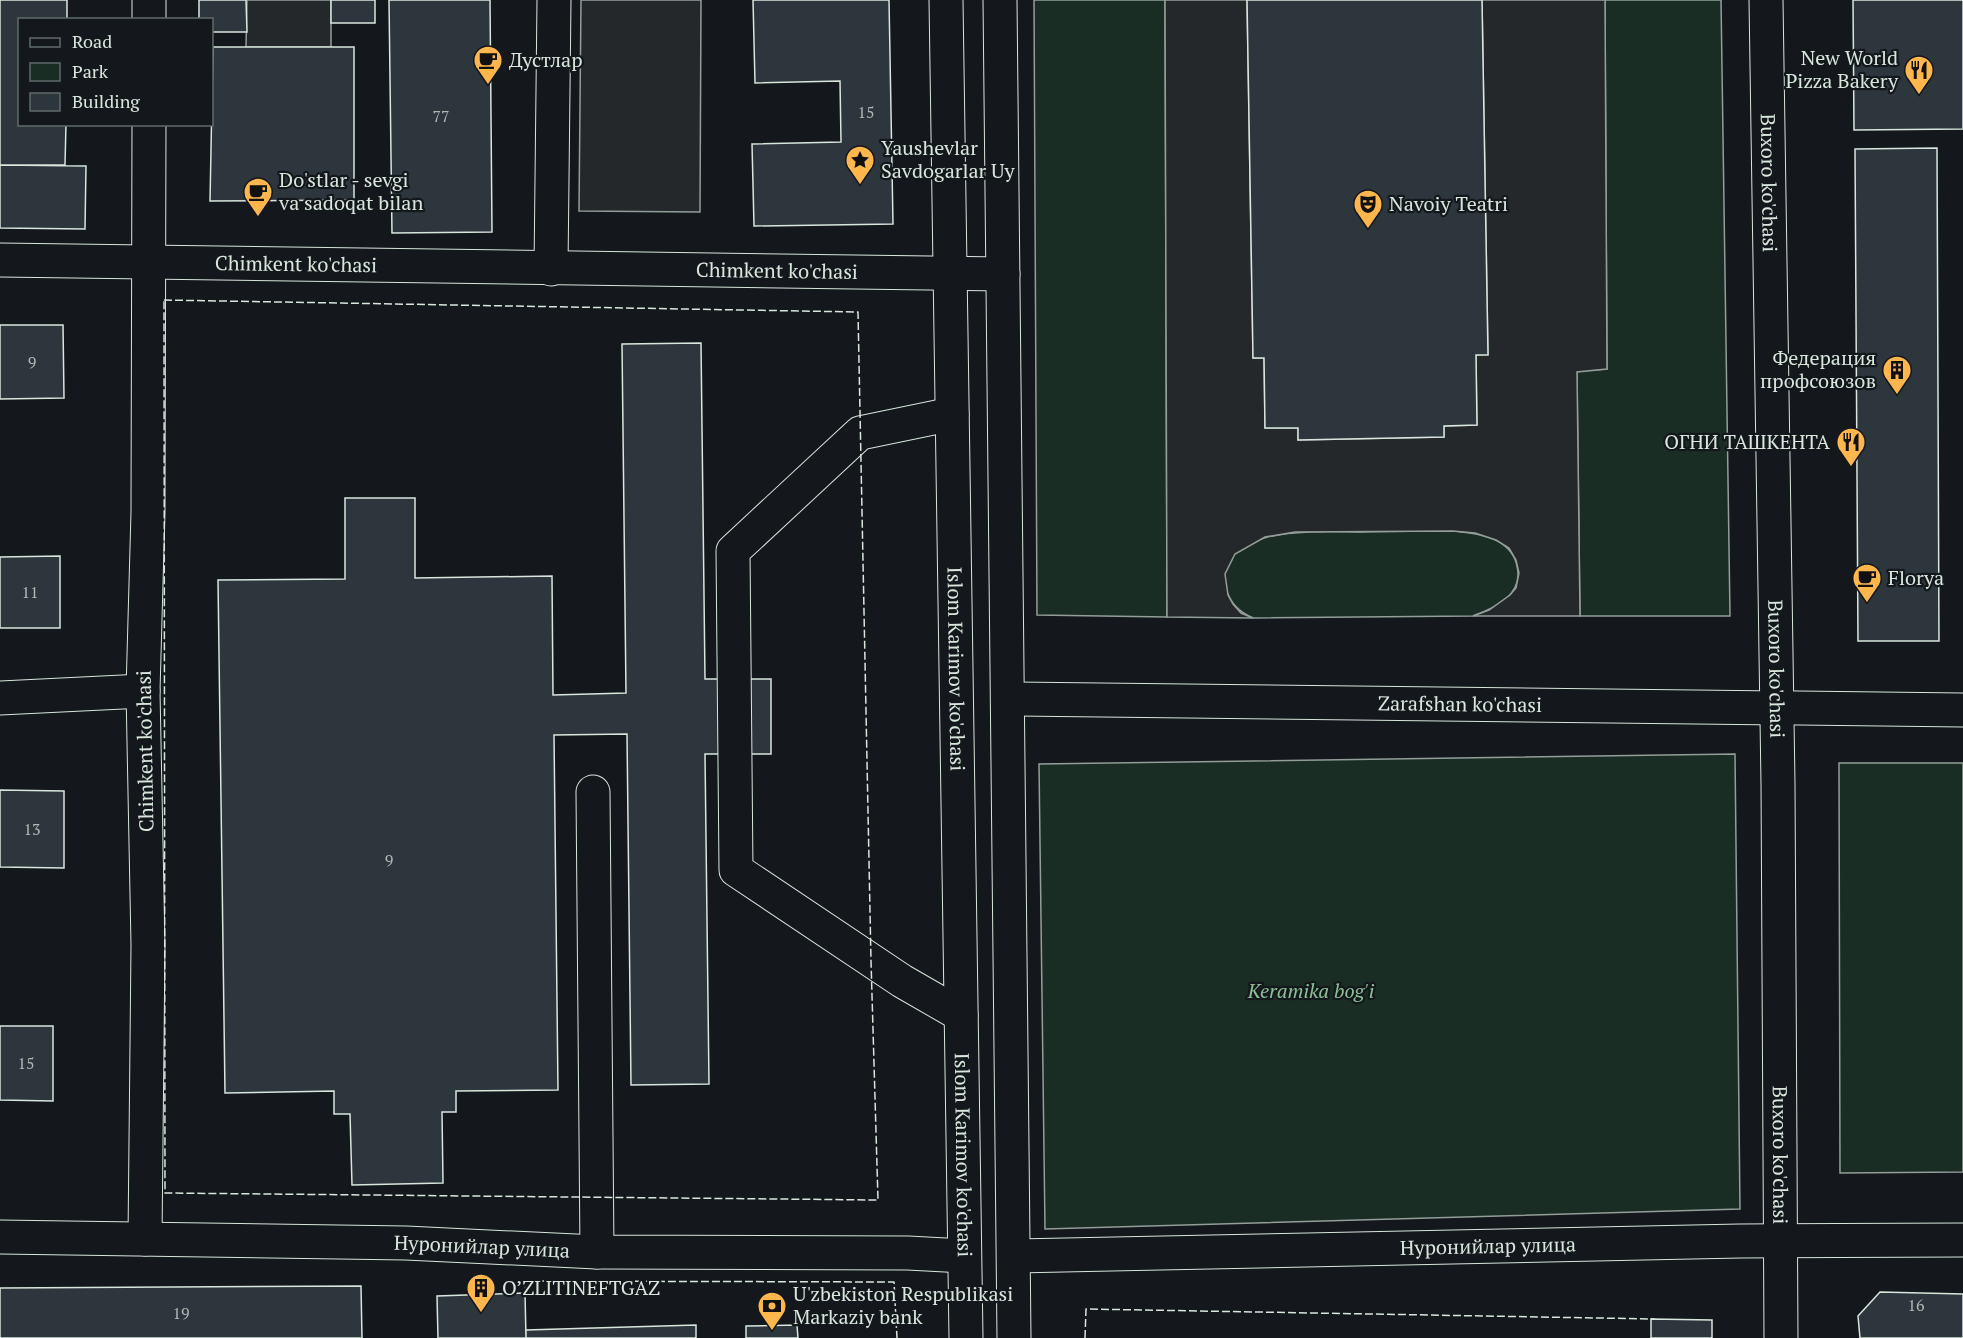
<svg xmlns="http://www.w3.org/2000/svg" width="1963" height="1338" viewBox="0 0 1963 1338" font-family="'PT Serif',serif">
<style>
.green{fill:#1a2d24;stroke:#939e99;stroke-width:1.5}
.parking{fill:#24282b;stroke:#939e99;stroke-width:1.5}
.building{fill:#2c363c;stroke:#d8e6dc;stroke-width:1.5}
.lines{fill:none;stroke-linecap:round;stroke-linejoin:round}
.minor-casing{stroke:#d8e6dc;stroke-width:35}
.major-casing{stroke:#d8e6dc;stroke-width:35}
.minor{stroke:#14181c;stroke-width:33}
.major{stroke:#14181c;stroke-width:33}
.fence{stroke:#d8e6dc;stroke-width:1.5;stroke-dasharray:8 3;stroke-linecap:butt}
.labels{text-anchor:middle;stroke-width:4.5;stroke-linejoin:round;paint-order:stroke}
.number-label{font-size:16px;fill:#adbab4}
.poi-label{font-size:20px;fill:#d8e6dc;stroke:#14181c;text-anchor:start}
.street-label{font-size:20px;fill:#d8e6dc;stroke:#14181c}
.park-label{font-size:20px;font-style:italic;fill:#8ac095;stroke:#14181c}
</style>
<rect width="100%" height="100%" fill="#14181c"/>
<path class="green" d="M1034,0h131l2,617 -130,-2z
M1605,0h116l9,616h-150l-3,-245 30,-2z
M1453,531c15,2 31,3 45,10 10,6 17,14 19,25 7,29 -22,42 -44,50l-220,2c-14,-6 -22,-14 -27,-29 -17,-66 99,-57 135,-57 31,-1 61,-1 92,-1z
M1735,754l5,455 -695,20 -6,-465z
M1839,763h124v409l-123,1z"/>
<path class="parking" d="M247,0h84v47h-85z
M581,0h120l-1,212 -121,-1z
M1165,0h82l6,358h11l1,70h33v12l146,-3v-11l33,-1 -1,-70 12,-1 -6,-354h123l2,369 -30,3 3,244h-107l16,-6 21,-15 6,-7 3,-15 -3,-13 -7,-12 -13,-8 -21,-7 -22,-2 -158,1 -30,5 -30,17 -10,20 3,21 5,9 8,9 12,5 -86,-1z"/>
<path class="building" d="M0,0h67v20h-47v104h46l-1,41h-65z
M199,0h47l1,32h-35v-12h-13z
M331,0h44v23h-44z
M389,0h101l2,232 -100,1z
M753,0h136l4,224 -139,2 -2,-82 89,-2 -1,-61 -85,2z
M1247,0h235l6,355h-12l1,70 -33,1v11l-146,3v-12h-33l-1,-70h-11z
M1853,0h110v129l-109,1z
M213,47h141v153l-144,1z
M1937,148l2,493h-81l-3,-492z
M0,165l86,1 -1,63 -85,-1z
M0,325h63l1,73 -64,1z
M701,343l4,336h66v75h-66l4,330 -78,1 -4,-351 -73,1 4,355 -102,1v21h-14l1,71 -91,2 -2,-71h-16v-23l-109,2 -7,-513 127,-1v-81h70v80l137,-2 1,119 73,-2 -4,-349z
M60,556v72h-60v-71z
M0,790l64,1v77l-64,-1z
M0,1026h53v75l-53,-1z
M361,1286l1,52h-362v-50z
M1880,1292l83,2v44h-103l-2,-22z
M525,1293l1,45h-88l-1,-42z
M1651,1319l61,1v18h-61z
M696,1325v13h-170v-8z
M797,1325l1,13h-52v-12z"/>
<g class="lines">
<g class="minor-casing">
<g id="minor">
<path id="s1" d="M1766,0l12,784 3,554"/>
<path d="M149,20v-20"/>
<path id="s2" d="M0,260l1003,14"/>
<path d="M551,269l3,-269"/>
<path d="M952,414l-92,19 -127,118 3,319 166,111 59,34"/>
<path d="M0,698l143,-7"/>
<path id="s3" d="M1008,699l955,11"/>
<path d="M593,792l4,460"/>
<path id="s4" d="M0,1237l406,6 191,9 311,1 56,3"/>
<path d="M145,1239l3,-294 -5,-254 5,-179 1,-388"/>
<path id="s5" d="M1014,1256l726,-15 223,-1"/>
</g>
</g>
<g class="major-casing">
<g id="major">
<path id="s6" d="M946,0l20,1338"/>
<path d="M1000,0l14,1338"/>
</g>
</g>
<use href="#minor" class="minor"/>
<use href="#major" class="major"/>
<path class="fence" d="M164,300l694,12 13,649 7,239 -713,-7z
M525,1293l1,-12 368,1 3,56
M1085,1338l1,-29 569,10"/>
</g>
<defs>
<g id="cafe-pin" transform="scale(1.5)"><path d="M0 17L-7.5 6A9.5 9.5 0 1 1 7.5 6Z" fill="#ffb74d" stroke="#14181c"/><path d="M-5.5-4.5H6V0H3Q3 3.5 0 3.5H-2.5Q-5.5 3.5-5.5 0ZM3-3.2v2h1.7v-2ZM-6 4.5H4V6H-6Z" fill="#111"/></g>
<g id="restaurant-pin" transform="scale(1.5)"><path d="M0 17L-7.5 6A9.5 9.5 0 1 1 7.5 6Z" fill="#ffb74d" stroke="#14181c"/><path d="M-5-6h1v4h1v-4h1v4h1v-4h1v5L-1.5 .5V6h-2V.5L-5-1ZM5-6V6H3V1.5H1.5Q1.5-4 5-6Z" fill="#111"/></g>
<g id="sight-pin" transform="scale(1.5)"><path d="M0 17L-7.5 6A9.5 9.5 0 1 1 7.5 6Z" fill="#ffb74d" stroke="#14181c"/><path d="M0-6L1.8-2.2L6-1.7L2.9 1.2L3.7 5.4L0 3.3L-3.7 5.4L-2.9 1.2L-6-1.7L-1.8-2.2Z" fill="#111"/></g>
<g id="theatre-pin" transform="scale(1.5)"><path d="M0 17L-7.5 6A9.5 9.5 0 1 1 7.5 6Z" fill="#ffb74d" stroke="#14181c"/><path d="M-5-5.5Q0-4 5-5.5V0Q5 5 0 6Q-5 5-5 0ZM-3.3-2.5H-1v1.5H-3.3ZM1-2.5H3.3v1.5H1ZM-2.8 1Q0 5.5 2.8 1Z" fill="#111"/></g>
<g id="building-pin" transform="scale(1.5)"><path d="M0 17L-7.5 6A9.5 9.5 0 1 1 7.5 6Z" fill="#ffb74d" stroke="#14181c"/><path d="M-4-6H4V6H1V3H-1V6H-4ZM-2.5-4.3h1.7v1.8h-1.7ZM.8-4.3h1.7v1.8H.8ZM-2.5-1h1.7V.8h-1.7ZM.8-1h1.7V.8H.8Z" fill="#111"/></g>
<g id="bank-pin" transform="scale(1.5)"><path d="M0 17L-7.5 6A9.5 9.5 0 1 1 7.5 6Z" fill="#ffb74d" stroke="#14181c"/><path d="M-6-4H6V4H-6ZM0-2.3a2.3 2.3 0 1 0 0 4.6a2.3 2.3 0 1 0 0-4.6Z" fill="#111"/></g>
</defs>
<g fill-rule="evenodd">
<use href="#cafe-pin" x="488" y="60"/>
<use href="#restaurant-pin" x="1919" y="70"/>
<use href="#sight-pin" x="860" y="160"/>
<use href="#cafe-pin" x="258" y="192"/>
<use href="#theatre-pin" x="1368" y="204"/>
<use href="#building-pin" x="1897" y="370"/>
<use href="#restaurant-pin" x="1851" y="442"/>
<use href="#cafe-pin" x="1867" y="578"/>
<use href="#building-pin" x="481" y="1288"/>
<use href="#bank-pin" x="772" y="1306"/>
</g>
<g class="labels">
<g class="number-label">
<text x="866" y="118">15</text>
<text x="441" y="122">77</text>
<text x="32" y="368">9</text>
<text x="30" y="598">11</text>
<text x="32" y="835">13</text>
<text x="389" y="866">9</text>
<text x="26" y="1069">15</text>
<text x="1916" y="1311">16</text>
<text x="181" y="1319">19</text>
</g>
<g class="poi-label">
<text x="1898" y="65" text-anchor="end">New World<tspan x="1898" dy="23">Pizza Bakery</tspan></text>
<text x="509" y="67">Дустлар</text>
<text x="881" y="155">Yaushevlar<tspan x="881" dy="23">Savdogarlar Uy</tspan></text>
<text x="279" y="187">Do'stlar - sevgi<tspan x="279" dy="23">va sadoqat bilan</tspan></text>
<text x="1389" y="211">Navoiy Teatri</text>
<text x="1876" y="365" text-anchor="end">Федерация<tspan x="1876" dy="23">профсоюзов</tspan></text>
<text x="1830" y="449" text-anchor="end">ОГНИ ТАШКЕНТА</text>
<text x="1888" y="585">Florya</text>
<text x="502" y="1295">O’ZLITINEFTGAZ</text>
<text x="793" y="1301">U'zbekiston Respublikasi<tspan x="793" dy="23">Markaziy bank</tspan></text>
</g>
<g class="street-label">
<text dy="7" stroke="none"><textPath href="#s1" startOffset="183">Buxoro ko'chasi</textPath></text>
<text dy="7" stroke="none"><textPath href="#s2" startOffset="296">Chimkent ko'chasi</textPath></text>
<text dy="7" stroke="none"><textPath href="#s2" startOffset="777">Chimkent ko'chasi</textPath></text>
<text dy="7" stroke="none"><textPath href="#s6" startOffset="669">Islom Karimov ko'chasi</textPath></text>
<text dy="7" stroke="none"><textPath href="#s1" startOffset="669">Buxoro ko'chasi</textPath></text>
<text dy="7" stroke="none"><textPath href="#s3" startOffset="452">Zarafshan ko'chasi</textPath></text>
<text transform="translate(145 751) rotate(-91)" y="7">Chimkent ko'chasi</text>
<text dy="7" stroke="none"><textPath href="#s6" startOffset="1155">Islom Karimov ko'chasi</textPath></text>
<text dy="7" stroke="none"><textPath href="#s1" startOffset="1155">Buxoro ko'chasi</textPath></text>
<text dy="7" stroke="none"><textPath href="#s4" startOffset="482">Нуронийлар улица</textPath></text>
<text dy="7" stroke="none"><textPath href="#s5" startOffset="474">Нуронийлар улица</textPath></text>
</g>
<g class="park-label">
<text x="1311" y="998">Keramika bog'i</text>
</g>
</g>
<rect x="18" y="18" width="195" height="108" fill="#14181c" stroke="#626a69" stroke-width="1.5"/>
<rect x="30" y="38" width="30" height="9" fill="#14181c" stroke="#626a69" stroke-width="1.5"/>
<text x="72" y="48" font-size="18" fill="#d8e6dc">Road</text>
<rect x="30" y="63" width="30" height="18" fill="#1a2d24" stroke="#626a69" stroke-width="1.5"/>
<text x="72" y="78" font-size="18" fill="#d8e6dc">Park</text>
<rect x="30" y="93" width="30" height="18" fill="#2c363c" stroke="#626a69" stroke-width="1.5"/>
<text x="72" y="108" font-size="18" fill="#d8e6dc">Building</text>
</svg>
